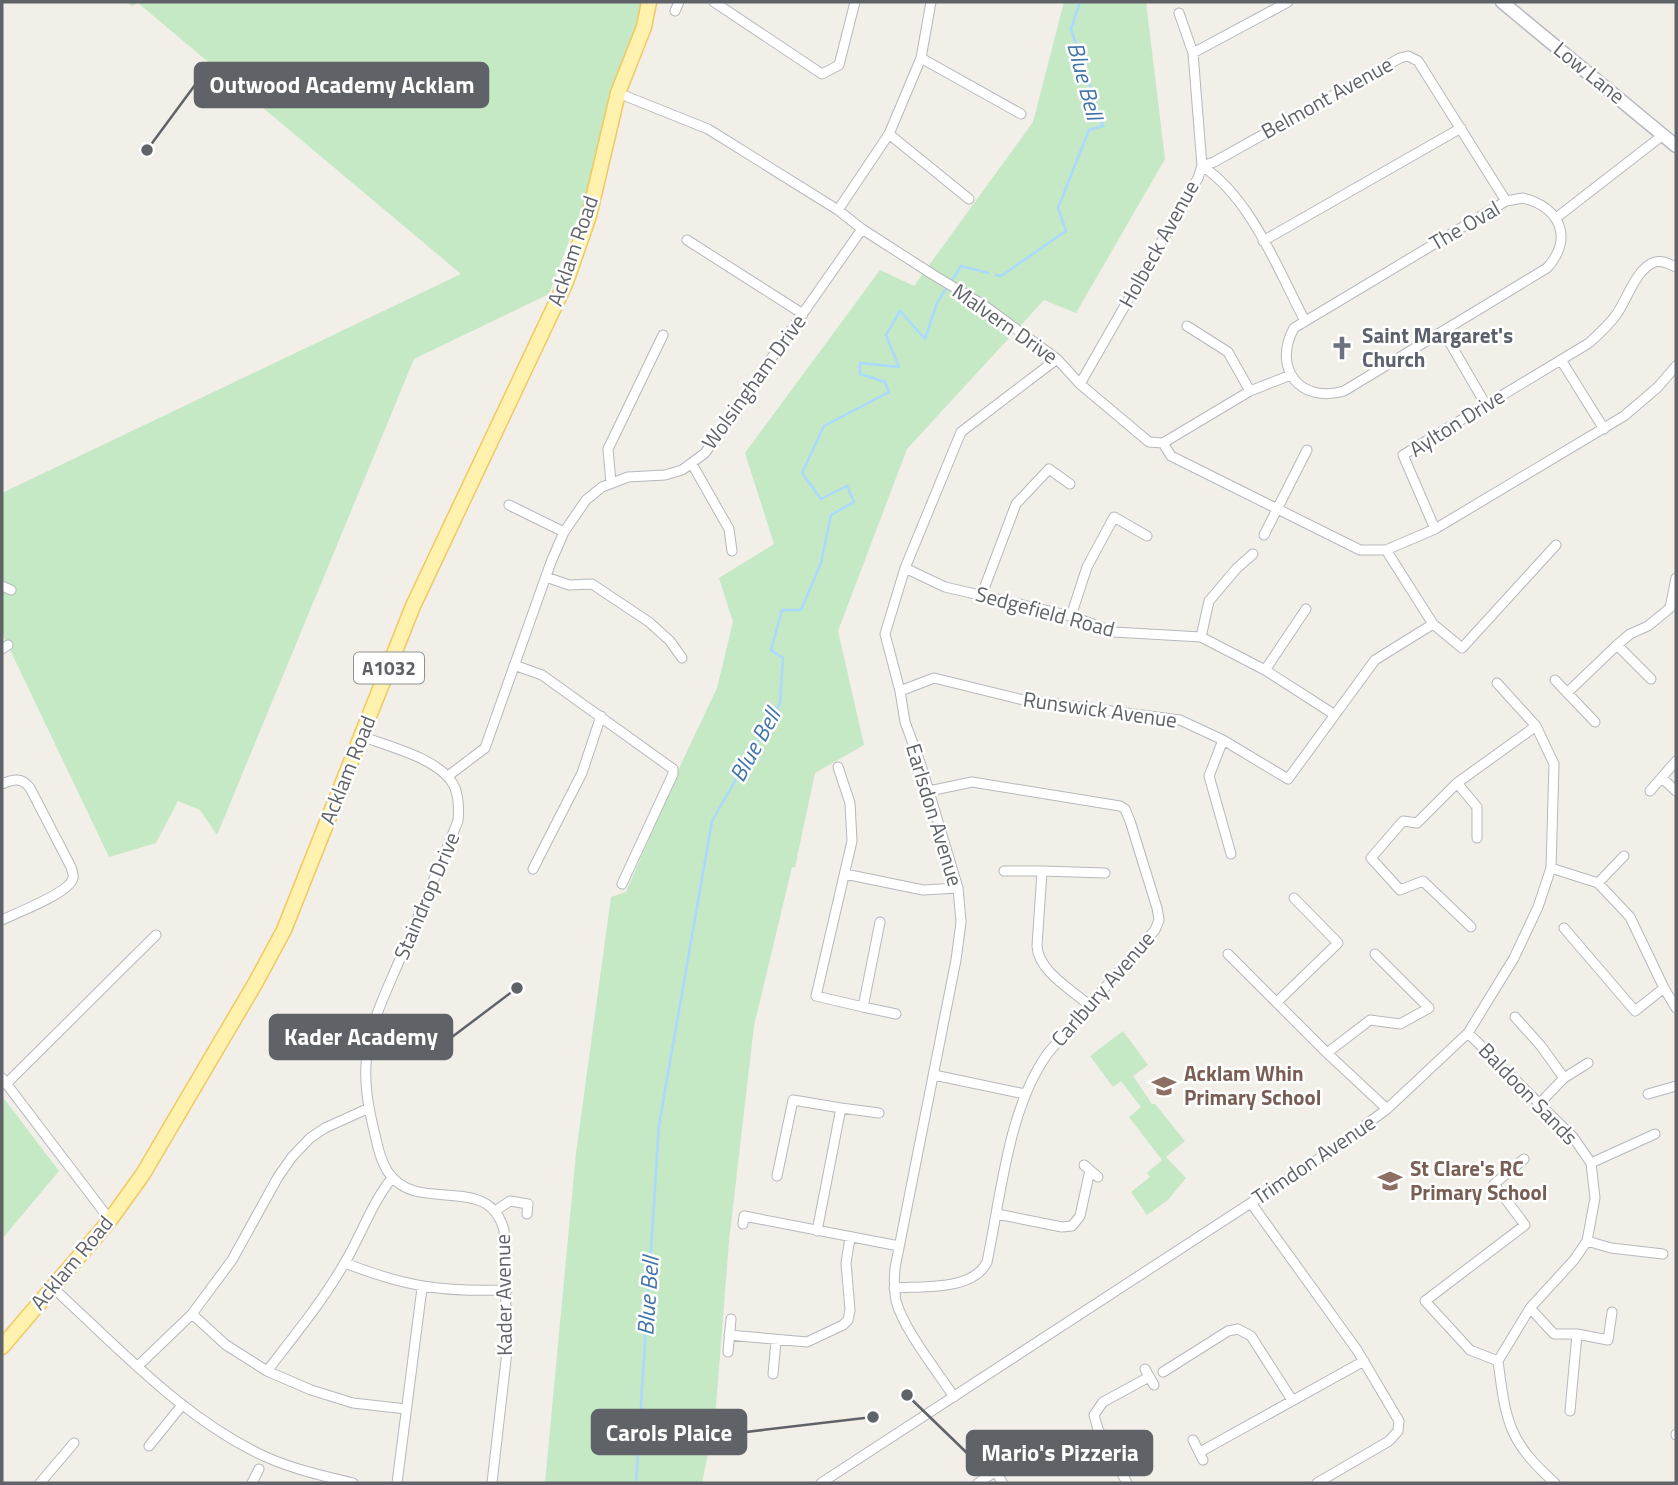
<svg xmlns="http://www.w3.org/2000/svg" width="1678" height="1485" viewBox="0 0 1678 1485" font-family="'Titillium Web',sans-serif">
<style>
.green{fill:#c5e8c5}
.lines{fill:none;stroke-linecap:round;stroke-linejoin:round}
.stream{stroke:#aadaff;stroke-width:2.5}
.street-casing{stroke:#b5b8bc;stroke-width:11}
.secondary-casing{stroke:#b6babf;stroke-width:15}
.primary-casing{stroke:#f2c960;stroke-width:17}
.street{stroke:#fff;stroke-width:9}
.secondary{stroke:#fff;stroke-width:12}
.primary{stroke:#fff2af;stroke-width:14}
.labels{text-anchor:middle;stroke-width:5;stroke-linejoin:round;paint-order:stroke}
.shield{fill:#fff;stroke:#8f9295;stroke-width:2}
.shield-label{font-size:19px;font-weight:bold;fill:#5f6368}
.street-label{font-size:21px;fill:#5f6368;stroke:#fff}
.worship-label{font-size:21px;font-weight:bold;fill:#5b616d;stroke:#fff;text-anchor:start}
.education-label{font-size:21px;font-weight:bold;fill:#785e54;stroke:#fff;text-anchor:start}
.water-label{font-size:23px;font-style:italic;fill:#4174aa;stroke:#fff}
.leader{fill:none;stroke:#5f6368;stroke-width:2.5}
.callout-dot{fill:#5f6368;stroke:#fff;stroke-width:2.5}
.callout{fill:#5f6368;stroke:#5f6368;stroke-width:2.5}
.callout-label{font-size:23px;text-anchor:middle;font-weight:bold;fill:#fff}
</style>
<rect width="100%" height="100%" fill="#f1efe8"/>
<path class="green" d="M126,2h517l-64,219 -2,-2 -28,75 -135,65 -197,476 -17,-25 -22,-9 -22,42 -47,14 -107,-224v-140l459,-219 -323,-271 -6,3z
M1064,2h82l19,157 -89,154 -32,-13 -137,149 -69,182 26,114 -49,28 -20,94h-3l-38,159 -25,215 -14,178 -13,64h-157l31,-330 35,-256 15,-5 55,-128 36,-76 16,-66 -14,-44 55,-34 -29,-91 135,-183 34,16 119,-164z
M1123,1031l25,34 -15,11 19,28h3l30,37 -19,16 20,21 -18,22 -21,15 -16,-23 19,-15 -3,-4 15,-13 -33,-43 12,-10 -20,-26 -8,6 -23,-31z
M2,1096l57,75 -57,68z"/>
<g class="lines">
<path class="stream" d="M996,275l5,1 65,-45 -8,-23 31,-78 14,-4 -32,-97 9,-27
M951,282l10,-16 27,7
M636,1483l23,-358 53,-304 68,-118 3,-45 -12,-8 11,-40h19l20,-47 10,-48 23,-13 -7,-16 -26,13 -19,-26 22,-47 65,-34 -4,-10 -25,-8v-11l39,4 -13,-32 14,-24 25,28 12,-36 10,-16"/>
<g class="street-casing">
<path id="street" d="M714,2l108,72 17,-9 16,-63
M675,11l4,-9
M1193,53l95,-51
M921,58l100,56
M618,93l90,36 130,81 24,19 70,45 53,32 72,53 23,25 69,58 14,1
M889,134l80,65
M1202,166l12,-4 186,-104 8,-2 10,5 88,140
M1202,166c49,32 76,104 103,155
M1523,198c37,9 51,40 24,70l-203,123c-44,13 -72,-23 -50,-63l212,-127z
M838,210l51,-76 32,-76 10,-56
M1556,218l107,-83
M687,240l116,74
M1263,241l198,-113
M1187,326l41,26 22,39
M1443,331l43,74
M1561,360l43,69
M1080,384l118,-206 4,-12 -9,-113 -14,-40
M1163,443l8,13 189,94h26l49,-21 189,-113 34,-29 18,-21
M1163,443l87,-52 41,-16
M692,464l37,65 3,22
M611,483l-3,-34 55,-114
M509,505l55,27
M1435,529l-32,-74 186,-112c10,-9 19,-17 27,-28 11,-15 20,-47 39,-53 8,-2 14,2 21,5
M1264,535l43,-85
M1386,550l47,74 29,24 94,-103
M905,568l40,19 126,29 43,16 87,5 64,33 70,45
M546,577l23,8 23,-1 57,38 21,19 12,17
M2,586l9,4
M982,594l34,-90 33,-35 21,15
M1071,616l16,-49 27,-50 33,19
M1201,637l8,-36 28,-33 16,-14
M1617,645l34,34
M2,649l6,-4
M514,665l28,10 131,94v5l-51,110
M1265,670l41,-61
M1555,680l40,42
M900,691l34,-13 85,21 161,21 43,20 -14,36 22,78
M1567,693l50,-48 13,-11 18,-8 22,-18 6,-30
M361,736c28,11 82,23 94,52 4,11 4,22 3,33 -19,46 -38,92 -58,138 -13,31 -29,62 -33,95 -4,29 2,57 9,85 5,24 13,45 39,52 35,9 77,-5 89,39l3,121 -15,132
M1223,740l65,39 87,-119 58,-36
M838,767l12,36 2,38 -36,155 47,11 17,-85
M448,776l37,-28 66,-186 13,-30 22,-32 16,-13 26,-10 37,-2 17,-5 23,-17 157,-224
M1662,778l14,13
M1457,783l20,24v31
M2,784c11,-5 20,-7 28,4l41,79c1,4 3,8 2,11 -3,15 -57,35 -71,42
M1650,791l26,-30
M1551,868l47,15 32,34 34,71 12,20
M533,869l49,-96 19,-57
M1004,871h38
M845,874l78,16 35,-2
M1598,883l26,-27
M1471,927l-48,-46 -23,9 -29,-32 32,-37 14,2 40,-40 79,-57
M1564,928l71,83 29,-23
M1228,954l99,99 60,56
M1277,1002l61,-59 -44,-45
M1089,1005c-17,-15 -51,-34 -52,-59l5,-75 63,2
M863,1007l33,7
M1515,1017l26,29 23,32 -25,26
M1468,1033l105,104 18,26 4,35 -8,43 -13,19 -44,48 -32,53c8,61 10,80 57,122
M1327,1053l43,-33 30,4 29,-16 -54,-54
M934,1075l91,19
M2,1078l108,142
M1564,1078l24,-15
M6,1084l150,-149
M1648,1094l28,-8
M841,1108l38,5
M1591,1163l64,-29
M1084,1165l14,12
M777,1176l16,-76 48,8 -24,123
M1251,1203l106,147 42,71 -1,10 -9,10 -72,42
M495,1211l15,-10 18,3 -1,10
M997,1214l65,13 10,-1 8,-10 10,-46
M743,1224l1,-8 155,30
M1587,1241l24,7 52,6
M345,1263c61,24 97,29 162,27
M52,1287c66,60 131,132 214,170 27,12 57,19 87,26
M894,1288c28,-2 79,3 93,-26 14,-66 21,-154 61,-209l107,-123 4,-10 -2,-12 -27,-87 -5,-12 -5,-3 -148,-24 -43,9
M1530,1308l24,26h23l-7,77
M192,1314l34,31 41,26 44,19 42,13 53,6
M1577,1334l31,6 4,-28
M729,1335l78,7 36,-17 5,-5 2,-10 -4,-47 4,-25
M728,1352l3,-33
M1498,1361l-28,-11 -45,-49 100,-76 -31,-41 30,-25
M138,1366l54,-52 40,-54 46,-83 14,-20 18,-19 15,-10 44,-20
M1145,1369l9,16
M267,1371c27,-35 55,-69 77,-107 17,-28 27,-60 48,-86
M1163,1372l65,-41 10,-2 13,7 41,64
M773,1374l3,-33
M954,1397c-17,-26 -50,-67 -58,-96 -2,-11 -2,-22 -1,-33l61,-308 5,-38 -3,-34 -37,-123 -16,-43 -5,-31 -15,-57 20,-66 56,-136 96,-73
M1676,1435v-1
M1193,1440l10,20
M149,1446l33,-41
M1200,1452l164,-91
M996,1472l6,10
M40,1483l34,-40
M252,1483l7,-14
M397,1483l25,-195
M821,1483l511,-333 55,-41 81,-76 46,-75 24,-51 13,-39 3,-104 -18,-38 -39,-43
M978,1483l35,-23
M1127,1483l-29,-54 -4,-14 9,-13 46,-25"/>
</g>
<g class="secondary-casing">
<path id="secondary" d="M1502,2l174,144"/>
</g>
<g class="primary-casing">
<path id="primary" d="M2,1347l108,-127 33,-46 113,-192 28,-52 129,-324 153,-324 23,-66 29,-123 26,-66 5,-25"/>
</g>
<use href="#street" class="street"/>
<use href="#secondary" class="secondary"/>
<use href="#primary" class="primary"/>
</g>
<defs>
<g id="church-bare" transform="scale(1.89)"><path d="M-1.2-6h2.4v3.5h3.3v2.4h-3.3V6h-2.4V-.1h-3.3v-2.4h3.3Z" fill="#6b7280" stroke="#fff" stroke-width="2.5" paint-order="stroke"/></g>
<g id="school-bare" transform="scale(1.89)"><path d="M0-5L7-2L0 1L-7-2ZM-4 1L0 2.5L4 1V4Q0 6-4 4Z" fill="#8d6e63" stroke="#fff" stroke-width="2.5" paint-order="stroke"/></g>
</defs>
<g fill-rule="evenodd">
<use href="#church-bare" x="1342" y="348"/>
<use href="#school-bare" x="1164" y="1086"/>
<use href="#school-bare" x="1390" y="1181"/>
</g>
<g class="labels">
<rect class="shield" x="354" y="652.5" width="70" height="31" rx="5"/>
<g class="shield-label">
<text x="389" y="675">A1032</text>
</g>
<g class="street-label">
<text transform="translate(1589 73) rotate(39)" y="7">Low Lane</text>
<text transform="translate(1327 98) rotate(-29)" y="7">Belmont Avenue</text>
<text transform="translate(1465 226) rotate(-30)" y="7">The Oval</text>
<text transform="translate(1159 244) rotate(-61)" y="7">Holbeck Avenue</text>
<text transform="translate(573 251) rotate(-71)" y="7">Acklam Road</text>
<text transform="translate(1005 324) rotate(35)" y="7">Malvern Drive</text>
<text transform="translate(754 382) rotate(-54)" y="7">Wolsingham Drive</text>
<text transform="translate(1457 423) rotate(-32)" y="7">Aylton Drive</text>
<text transform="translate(1045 612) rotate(15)" y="7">Sedgefield Road</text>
<text transform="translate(1100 710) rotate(8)" y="7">Runswick Avenue</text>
<text transform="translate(348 770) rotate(-68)" y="7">Acklam Road</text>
<text transform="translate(934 815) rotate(73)" y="7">Earlsdon Avenue</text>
<text transform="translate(427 896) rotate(-67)" y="7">Staindrop Drive</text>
<text transform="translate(1103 989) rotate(-49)" y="7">Carlbury Avenue</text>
<text transform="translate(1528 1094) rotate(46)" y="7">Baldoon Sands</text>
<text transform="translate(1314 1160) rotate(-34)" y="7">Trimdon Avenue</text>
<text transform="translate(72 1263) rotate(-50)" y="7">Acklam Road</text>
<text transform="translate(504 1295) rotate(-91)" y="7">Kader Avenue</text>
</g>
<g class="worship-label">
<text x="1362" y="343">Saint Margaret's<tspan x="1362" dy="24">Church</tspan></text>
</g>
<g class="education-label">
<text x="1184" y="1081">Acklam Whin<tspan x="1184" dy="24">Primary School</tspan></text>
<text x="1410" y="1176">St Clare's RC<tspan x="1410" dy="24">Primary School</tspan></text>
</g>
<g class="water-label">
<text transform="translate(1085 81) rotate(75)" y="8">Blue Bell</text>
<text transform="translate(755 745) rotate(-61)" y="8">Blue Bell</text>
<text transform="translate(648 1296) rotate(-86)" y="8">Blue Bell</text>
</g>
</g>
<path class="leader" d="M147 150L195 85M517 988L452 1037M873 1417L746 1432M907 1395L967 1453"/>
<g class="callout-dot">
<circle cx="147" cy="150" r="7"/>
<circle cx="517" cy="988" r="7"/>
<circle cx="873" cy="1417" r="7"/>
<circle cx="907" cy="1395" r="7"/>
</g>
<g class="callout">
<rect x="195" y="63" width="293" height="44" rx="7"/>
<rect x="270" y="1015" width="182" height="44" rx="7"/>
<rect x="592" y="1410" width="154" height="44" rx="7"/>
<rect x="967" y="1431" width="185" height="44" rx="7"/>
</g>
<g class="callout-label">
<text x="342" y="93">Outwood Academy Acklam</text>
<text x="361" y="1045">Kader Academy</text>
<text x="669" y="1441">Carols Plaice</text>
<text x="1060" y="1461">Mario's Pizzeria</text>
</g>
<rect width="1678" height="1485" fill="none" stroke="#5f6368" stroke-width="7"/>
</svg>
